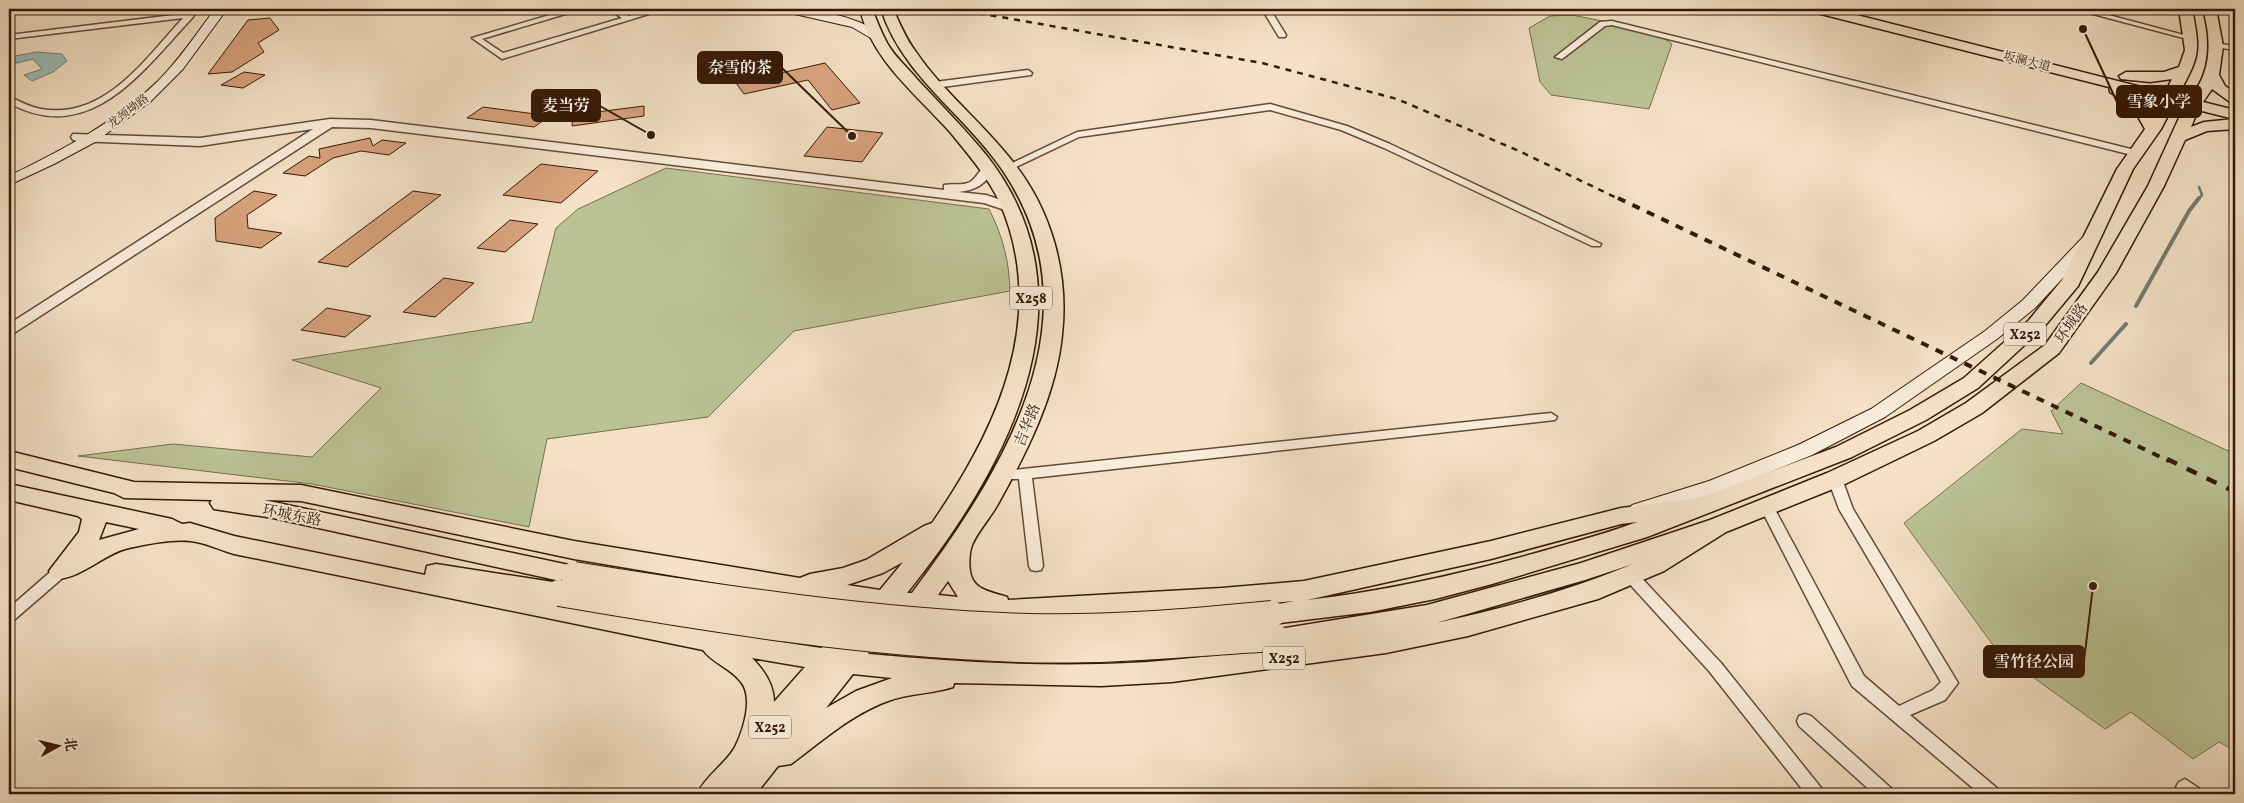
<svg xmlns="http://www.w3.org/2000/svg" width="2244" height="803" viewBox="0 0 2244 803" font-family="Vollkorn,'Noto Serif SC',serif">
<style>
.green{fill:#bbc395;stroke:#786e4e}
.water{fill:#9cbdb8;stroke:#737b71}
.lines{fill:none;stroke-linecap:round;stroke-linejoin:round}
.stream-far1{stroke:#737b71;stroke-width:2.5}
.stream{stroke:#737b71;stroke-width:4}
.building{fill:#d8a27d;stroke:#361806}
.minor-casing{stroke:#664a36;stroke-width:3}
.tertiary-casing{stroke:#664a36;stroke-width:3}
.secondary-casing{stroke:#361806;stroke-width:2}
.primary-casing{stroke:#361806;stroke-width:3}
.minor{fill:#f8ecda;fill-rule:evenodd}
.tertiary{fill:#f8ecda;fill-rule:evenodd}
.secondary{fill:#f8ecda;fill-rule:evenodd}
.primary{fill:#f4e1c6;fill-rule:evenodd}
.rail-far2{stroke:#361806;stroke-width:2.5;stroke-dasharray:6 6;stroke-linecap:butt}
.rail-far1{stroke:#361806;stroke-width:4;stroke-dasharray:8 8;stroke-linecap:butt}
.rail{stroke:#361806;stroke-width:4.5;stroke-dasharray:11 11;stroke-linecap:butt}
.primary-bridge-casing{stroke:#361806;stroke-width:28;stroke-linecap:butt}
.primary-bridge{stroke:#f4e1c6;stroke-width:26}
.labels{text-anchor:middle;stroke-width:4;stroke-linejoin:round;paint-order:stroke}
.far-street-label{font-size:12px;fill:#361806;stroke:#f8ecda}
.shield{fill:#f8ecda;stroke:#705846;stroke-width:1}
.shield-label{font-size:14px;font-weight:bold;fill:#361806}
.street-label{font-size:15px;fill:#361806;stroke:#f8ecda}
.leader{fill:none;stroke:#361806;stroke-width:2}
.callout-dot{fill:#361806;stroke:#f8ecda;stroke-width:2}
.callout{fill:#361806;stroke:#361806;stroke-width:2}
.callout-label{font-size:16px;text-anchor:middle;font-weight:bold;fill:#fff}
</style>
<rect width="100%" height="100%" fill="#f4e1c6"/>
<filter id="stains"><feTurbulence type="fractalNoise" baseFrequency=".004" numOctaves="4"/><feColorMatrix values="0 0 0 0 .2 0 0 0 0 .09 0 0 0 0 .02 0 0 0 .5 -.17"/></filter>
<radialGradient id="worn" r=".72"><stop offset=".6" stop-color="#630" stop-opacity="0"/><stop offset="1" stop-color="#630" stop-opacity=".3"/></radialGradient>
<path class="green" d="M1572,15l81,16 19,13 -23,65 -98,-14 -11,-13 -11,-54 21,-12z
M666,168l323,41c14,28 20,51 21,82l-216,40 -86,86 -161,22 -18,88 -217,-43 -234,-28 95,-12 139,13 69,-69 -89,-28 240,-38 24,-94 22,-19z
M2081,383l154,71v297l-16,-9 -26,17 -62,-47 -26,17 -107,-77 -94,-129 118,-94 41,5 -12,-23z"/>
<path class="water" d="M37,52l25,2 5,7 -14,11 -21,9 -8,-6 18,-6 -9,-10 -20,5 -4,-7z"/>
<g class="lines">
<path class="stream-far1" d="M2198,200l4,-5 -3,-8"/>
<path class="stream" d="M2136,306l53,-95 10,-13
M2091,363l35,-39"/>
</g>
<path class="building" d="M270,18l9,12 -21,13 6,9 -32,20 -24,2 40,-54z
M825,63l35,40 -28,7 -24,-30 -64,14 -8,-11z
M244,72l21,3 -22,13 -22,-3z
M644,106v10l-72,10 1,-11z
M483,107l67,9 -16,11 -67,-9z
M827,127l56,6 -21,29 -58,-6z
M370,138l3,8 9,-6 24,3 -17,12 -28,-4 -28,7 -28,18 -22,-3 26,-17 11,2 -1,-9z
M541,164l57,7 -37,32 -58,-8z
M254,191l23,4 -30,20 1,13 34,5 -21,15 -45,-7 -1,-23z
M413,191l28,4 -94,72 -29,-5z
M510,220l28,4 -33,28 -28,-4z
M444,278l30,5 -39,34 -32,-5z
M327,308l44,8 -26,21 -44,-7z"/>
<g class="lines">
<g class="minor-casing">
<path id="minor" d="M570,9h12l-100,30 21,14 119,-35 -14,-9h9l12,7 25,-7h11l-163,50 -30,-21z
M1262,9h8l16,26 -1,2h-6z
M2074,9h12l109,29 -4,2z
M190,13l4,2 -1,2c-49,52 -102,131 -184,86v-6c11,4 20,10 32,12 64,11 104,-50 142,-91l-174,21v-4z
M1612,21l527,130 2,2 -5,3 -524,-131 -7,1 -43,33 -7,-2 45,-35z
M2214,43l21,3v4l-21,-3z
M1028,70l4,3 -1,2 -96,13 -4,-3 4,-3z
M1270,104l77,22 43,18 211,100 -1,2h-8l-208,-98 -43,-18 -71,-20 -191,27 -67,32h-6l-2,-2 73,-35z
M1551,413l6,4 -2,3 -523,58 11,88 -2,4 -5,1 -5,-1 -2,-4 -10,-87h-20l-2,-3 2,-3 5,-2z
M1835,474l5,2 2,3 11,30 105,174 -13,17 -35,15 88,74 2,5h-20l-128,-108 -93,-181 2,-3h10l93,174 35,30 34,-16 8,-8 -102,-173 -11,-30 2,-3z
M61,566l5,1 2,4 -2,4 -52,45 -5,2v-14l47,-41z
M1631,571l5,1 85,91 101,126 2,5h-18l-97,-123 -83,-91 -2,-4 2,-4z
M1805,714l6,2 81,73 2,5h-20l-75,-68 -2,-5 2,-5z
M2185,779l15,10 2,5h-21l-5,-7 3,-5z"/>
</g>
<g class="tertiary-casing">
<path id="tertiary" d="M330,119l41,1 573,70v-5c9,-2 18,1 26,-3 8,-5 10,-15 18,-17l6,4c-8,15 -18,21 -35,23l27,3 30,10 2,3 -7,4 -27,-9 -613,-75 -39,-1 -318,206 -5,1v-10l304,-195 -113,17 -123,-5 -4,-1 -2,-3 2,-3 127,4z"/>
</g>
<g class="secondary-casing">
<path id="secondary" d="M215,9h12l-44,60 -33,33 -55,40 -41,22 -45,21v-9c53,-26 106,-53 149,-95 22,-22 39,-48 57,-72z
M780,9c27,-2 84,7 102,28l-6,4 -24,-14 -66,-15z
M2091,233l8,5 -2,3 -62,67 -38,31 -112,78 -73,38 -89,36 -84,26 -7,-2 -3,-5 3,-5 77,-24 89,-36 73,-36 114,-78 38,-31 62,-65z"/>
</g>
<g class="primary-casing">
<path id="primary" d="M860,9h12c5,12 9,23 15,34 7,13 20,24 29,35 24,26 49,51 71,78 113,145 18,315 -80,437h5c91,-122 191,-278 89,-425 -39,-56 -99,-93 -120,-159h12c7,15 13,30 23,43 28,41 67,71 97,110 39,49 56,112 49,173 -6,60 -35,117 -64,169 -7,13 -20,27 -26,41 -3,8 -4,25 0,33 5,13 24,15 35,19l1,3 214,-12 82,-7 187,-40 130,-33 79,-10 136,-51 74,-37 54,-32 65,-58 33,-40 55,-111 28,-40 -13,-23 -22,-14 -1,-5 -296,-75 -1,-3h21l332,84 7,-14 -22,3 -29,-3 -2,-3 7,-4h38l15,-5 6,-17 -6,-41h13c9,45 7,47 -14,87l11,3c23,-26 23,-58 14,-90h13l7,37 -4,29 6,11 10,7v10l-5,-1 -18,-13 -9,13 32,8v19l-28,2 -22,9 -21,46 -48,87 -57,80 -77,60 -48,28 -91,44 -117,47 -62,39 -66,28 -130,37 -82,17 -214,29 -71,4 -147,-3 -1,4c-21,7 -44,6 -65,14 -36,13 -66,40 -97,63l-13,2 -22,28h-59c9,-19 32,-33 39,-49 7,-15 18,-47 5,-63 -10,-14 -29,-19 -38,-32l-469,-96c-14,-4 -30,-12 -44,-13 -18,-2 -48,4 -65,8 -22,6 -52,35 -73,29l-3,-7 30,-39 3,-13 -4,-3 -69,-16v-16l163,35 10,5 8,-1 44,13 191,39 2,-9 9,-2 123,19 9,3 4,7 -4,7 -7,2 143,28 117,18 13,-7 9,4 2,4 11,-5 9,4 4,6c77,7 154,12 232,10 59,-1 117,-9 175,-16l-9,-3 -4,-7 4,-7 160,-26 154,-42 129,-43 117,-47 91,-42 48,-28 79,-58 53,-73 50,-86 36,-79 -10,-3 -13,25 -28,40 -55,117 -35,42 -65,60 -52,32 -74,37 -205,80 -155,47 -57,15 -65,13 -98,12 -9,-3 -4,-7 4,-7 31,-6 -72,7 -225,12 -74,-6 -13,6 -9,-3 -3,-5 -7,-1c-7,8 -13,9 -23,6l-4,-7 2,-2 -292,-49 -273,-58 -37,-1 319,68 3,7 -3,7 -9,2 -301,-66 -59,-9 -4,-6 2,-3 -88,-2 -10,-5 -105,-26v-16l125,31 167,3 273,56 226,37 10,-4 33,-6 23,-8 58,-34 8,-3c66,-95 117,-206 68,-320 -12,-26 -32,-49 -50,-71 -33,-37 -79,-73 -90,-123zM2133,94l28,7 -8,14 -10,-15zM2198,110l36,9 -30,3 -13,5zM106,522l33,7 -40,11zM1637,522c-26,10 -53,17 -80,25 -83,24 -164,43 -250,53l184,-41 130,-35zM903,562l-23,28 -33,-5 36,-12zM1633,564c-63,26 -131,45 -197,59l149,-43zM948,581l10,16 -20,-2zM752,658l53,9 -31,35c0,-17 -10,-32 -22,-44zM853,674l39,4 -36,13 -30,17z"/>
</g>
<use href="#minor" class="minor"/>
<use href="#tertiary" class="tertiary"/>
<use href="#secondary" class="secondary"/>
<use href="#primary" class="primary"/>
<path class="rail-far2" d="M955,9l307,54 135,36 122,52 102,49"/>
<path class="rail-far1" d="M1618,198l551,263"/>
<path class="rail" d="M2167,459l68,33"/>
<g class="primary-bridge-casing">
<path id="primary-bridge" d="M574,575c150,24 301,47 453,52 82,2 164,-5 245,-13
M559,593c152,26 306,51 461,56 85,3 171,-6 256,-11"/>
</g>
<use href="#primary-bridge" class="primary-bridge"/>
</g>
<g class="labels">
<g class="far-street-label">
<text transform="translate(2027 61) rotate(14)" y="4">坂澜大道</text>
<text transform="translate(128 111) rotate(-37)" y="4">龙颈坳路</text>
</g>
<g class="shield">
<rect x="1010" y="286.5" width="42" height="23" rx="4"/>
<rect x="2004" y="322.5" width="42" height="23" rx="4"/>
<rect x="1263" y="646.5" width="42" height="23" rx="4"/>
<rect x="749" y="715.5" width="42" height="23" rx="4"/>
</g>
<g class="shield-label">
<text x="1031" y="303">X258</text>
<text x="2025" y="339">X252</text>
<text x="1284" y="663">X252</text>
<text x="770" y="732">X252</text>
</g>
<g class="street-label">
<text transform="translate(2071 323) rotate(-55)" y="5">环城路</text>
<text transform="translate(1027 425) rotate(-68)" y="5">吉华路</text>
<text transform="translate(292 515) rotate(11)" y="5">环城东路</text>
</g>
</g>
<path class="leader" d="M852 136L782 68M2083 29L2117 102M651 135L600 106M2093 586L2084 661"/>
<g class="callout-dot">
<circle cx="852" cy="136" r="5"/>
<circle cx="2083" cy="29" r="5"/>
<circle cx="651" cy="135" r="5"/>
<circle cx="2093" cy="586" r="5"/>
</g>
<g class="callout">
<rect x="698" y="52" width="84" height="31" rx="5"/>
<rect x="2117" y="86" width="84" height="31" rx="5"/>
<rect x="532" y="90" width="68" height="31" rx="5"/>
<rect x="1984" y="646" width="100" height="31" rx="5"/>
</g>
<g class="callout-label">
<text x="740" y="73">奈雪的茶</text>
<text x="2159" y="107">雪象小学</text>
<text x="566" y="111">麦当劳</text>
<text x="2034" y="667">雪竹径公园</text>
</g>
<rect width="2244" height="803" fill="none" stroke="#f4e1c6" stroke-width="30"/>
<rect x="10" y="10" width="2224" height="783" fill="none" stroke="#361806" stroke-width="2.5"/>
<rect x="15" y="15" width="2214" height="773" fill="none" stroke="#361806"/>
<g transform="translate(58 746) rotate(82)" stroke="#f8ecda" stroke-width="4" paint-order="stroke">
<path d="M0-4L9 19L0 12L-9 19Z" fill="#361806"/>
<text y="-8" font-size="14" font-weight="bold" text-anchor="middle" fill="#361806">北</text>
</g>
<rect width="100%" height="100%" filter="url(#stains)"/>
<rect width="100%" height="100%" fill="url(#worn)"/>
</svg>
